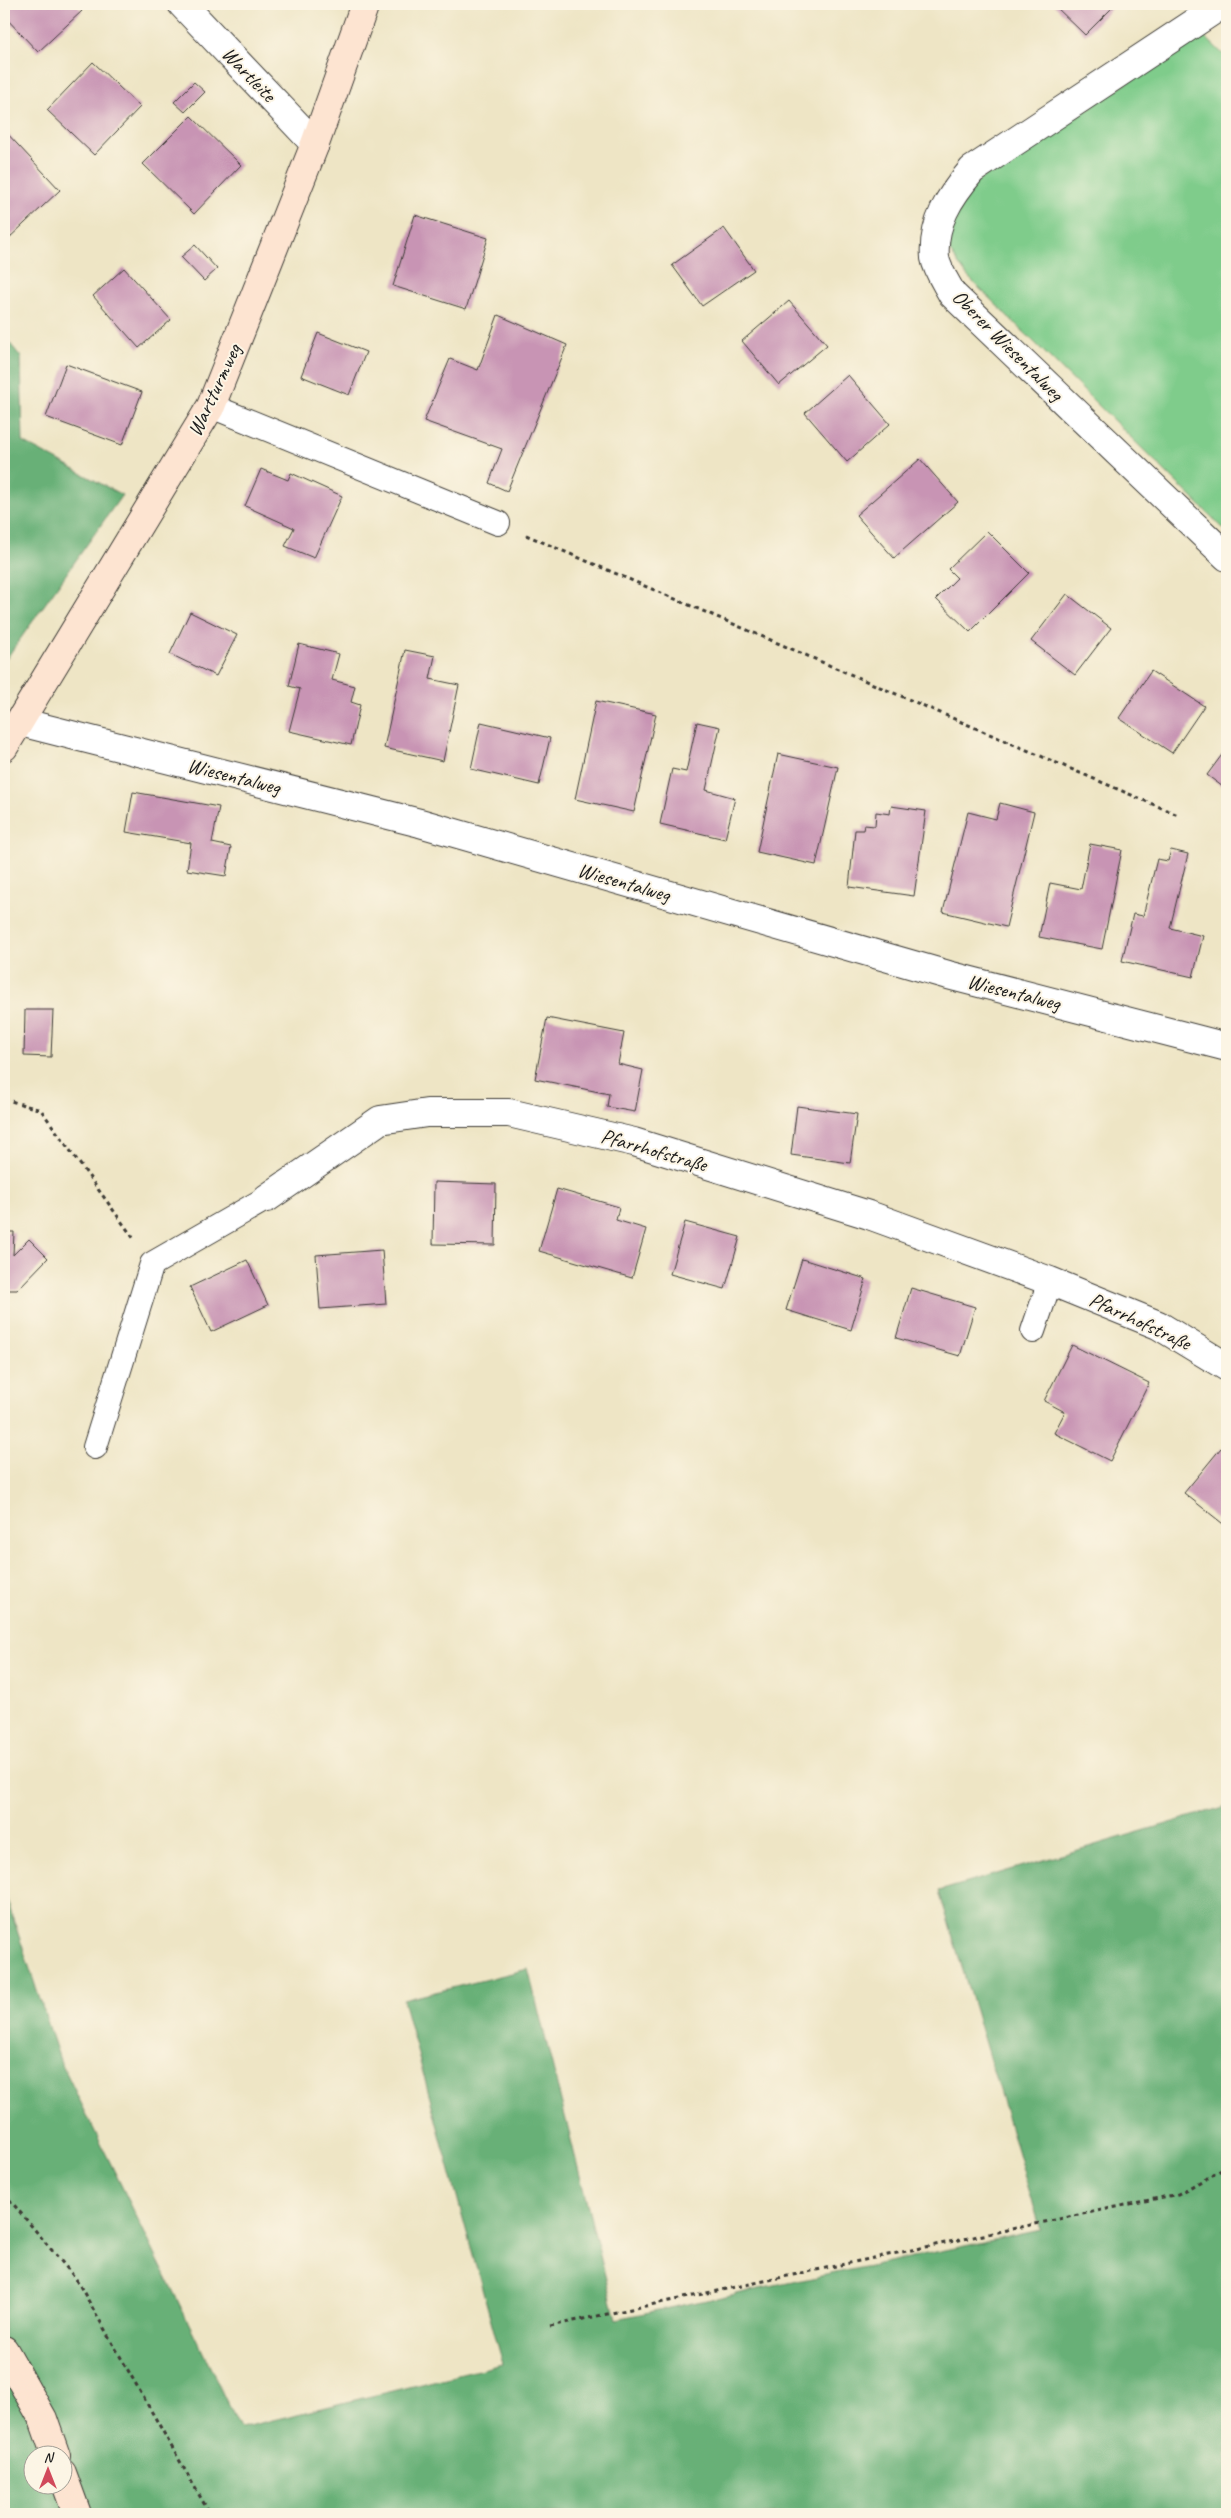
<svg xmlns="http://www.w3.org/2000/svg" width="1231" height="2518" viewBox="0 0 1231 2518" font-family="Caveat,sans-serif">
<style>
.green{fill:#7fcc8b;stroke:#4e7454}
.forest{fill:#67b077;stroke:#42664a;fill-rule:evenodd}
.building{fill:#c894b4}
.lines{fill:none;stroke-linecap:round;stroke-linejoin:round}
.lane-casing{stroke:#3c3a35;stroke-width:26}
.street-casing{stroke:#3c3a35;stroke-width:30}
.secondary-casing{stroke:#3c3a35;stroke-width:30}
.path{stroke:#3c3a35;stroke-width:3;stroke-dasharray:4 4;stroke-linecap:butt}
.lane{stroke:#fff;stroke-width:24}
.street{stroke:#fff;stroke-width:28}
.secondary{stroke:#fde4d1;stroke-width:28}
.labels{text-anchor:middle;stroke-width:4;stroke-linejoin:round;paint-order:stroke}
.street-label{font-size:21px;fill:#1c1c1c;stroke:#fcf5e5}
</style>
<rect width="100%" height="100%" fill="#fcf5e5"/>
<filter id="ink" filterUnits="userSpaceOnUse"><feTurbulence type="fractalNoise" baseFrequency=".02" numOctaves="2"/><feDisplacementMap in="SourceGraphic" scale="10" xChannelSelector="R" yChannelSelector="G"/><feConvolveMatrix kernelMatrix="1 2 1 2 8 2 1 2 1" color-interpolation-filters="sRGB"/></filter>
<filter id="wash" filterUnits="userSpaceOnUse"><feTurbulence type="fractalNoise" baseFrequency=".0096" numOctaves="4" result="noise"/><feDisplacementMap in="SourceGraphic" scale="20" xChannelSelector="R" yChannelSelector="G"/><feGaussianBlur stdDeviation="1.12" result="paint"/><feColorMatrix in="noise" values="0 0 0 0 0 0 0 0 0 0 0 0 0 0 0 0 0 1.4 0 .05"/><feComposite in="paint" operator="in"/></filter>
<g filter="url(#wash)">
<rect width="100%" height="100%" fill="#eee5c5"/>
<path class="green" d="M1202,34l25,24v474l-260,-256 -18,-26v-27l7,-28z"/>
<path class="forest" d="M4,336l17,21 2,85 99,53 -118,167z
M1227,1806v708h-1223v-623l56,169 180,368 263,-64 -100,-364 125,-31 88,350 425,-89 -102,-339zM32,2456h30v30h-30z"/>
<g id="blocks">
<path class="building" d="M4,4h72l6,7 -44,41 -34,-36z
M1053,4h63l-31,31z
M93,62l47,45 -46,48 -47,-45z
M194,82l11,10 -20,20 -11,-10z
M191,116l50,49 -47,49 -51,-50z
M4,130l56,60 -53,50 -3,-4z
M415,215l73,23 -22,71 -73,-23z
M724,228l30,42 -52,36 -30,-41z
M195,245l22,24 -13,12 -23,-24z
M124,268l47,52 -32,28 -46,-52z
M789,301l38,44 -48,40 -37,-44z
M498,315l69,30 -60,146 -18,-8 13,-34 -78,-28 26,-62 28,11z
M318,333l48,19 -17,43 -48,-19z
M66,364l76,28 -20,53 -76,-28z
M848,375l42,49 -43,38 -42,-49z
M920,459l38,43 -64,56 -38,-43z
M261,469l27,11 3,-7 51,23 -28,62 -29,-12 9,-18 -49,-22z
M987,531l42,42 -59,59 -34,-33 21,-21 -9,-9z
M1067,594l44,34 -36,47 -44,-34z
M190,612l47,23 -21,41 -46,-22z
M299,644l40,10 -7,26 23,6 -4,16 9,3 -9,40 -62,-14 11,-42 -11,-3z
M405,650l30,6 -5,23 29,6 -16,76 -59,-13z
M1151,671l53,35 -32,47 -53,-35z
M596,701l60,13 -22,98 -59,-13z
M481,722l69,16 -11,47 -68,-16z
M697,722l23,5 -14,63 29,8 -10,41 -65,-15 12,-55 14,3z
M1227,748v42l-20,-15z
M778,754l60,13 -22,98 -59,-13z
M133,792l86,15 -7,36 19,4 -5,29 -39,-6 4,-27 -65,-11z
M1000,803l34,9 -28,115 -63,-15 25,-100 28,7z
M891,806l35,5 -12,85 -65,-9 6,-57h8l1,-5 11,1 1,-14 14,2z
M1090,844l32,6 -20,99 -63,-12 11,-54 31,6z
M1171,850l17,4 -18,74 33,8 -10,41 -71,-16 11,-47 10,2 14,-57 11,2z
M25,1010h28l-2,47 -27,-1z
M547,1018l77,15 -6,31 25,6 -8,42 -28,-5 2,-13 -74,-15z
M797,1106l60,8 -7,49 -59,-8z
M434,1182l62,2 -1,61 -62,-1z
M557,1189l62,18 -3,13 30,9 -14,49 -93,-27z
M685,1222l55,15 -15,52 -55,-15z
M4,1232h10l-1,23 16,-16 19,19 -31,32h-13z
M382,1250l4,54 -66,5 -4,-54z
M802,1259l64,20 -15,51 -65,-20z
M247,1260l21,45 -57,27 -21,-45z
M911,1288l64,19 -15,49 -64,-18z
M1072,1345l77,38 -39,78 -56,-28 11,-21 -21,-11z
M1221,1448l6,5v74l-43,-34z"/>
</g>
</g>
<g filter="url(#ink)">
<use href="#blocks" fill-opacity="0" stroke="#3c3a35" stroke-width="1"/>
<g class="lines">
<g class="lane-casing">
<path id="lane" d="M211,406l287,117
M1033,1331l17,-50
M95,1447l57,-183 115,-66"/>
</g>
<g class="street-casing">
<path id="street" d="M182,4l133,140
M1223,4l-251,166c-22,26 -40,53 -37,88 2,12 12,26 17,36l275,263
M20,722l400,101 528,152 279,72
M267,1198l113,-78 47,-7h82l125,29 235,73 181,66 108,44 69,42"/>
</g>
<g class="secondary-casing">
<path id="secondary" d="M4,747l207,-341 104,-262 50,-140
M4,2350l39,69 13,37
M62,2473l15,41"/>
</g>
<path class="path" d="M526,535l652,280
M4,1099l37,11 93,129
M4,2193l72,86 134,235
M550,2326l628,-132 49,-27"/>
<use href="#lane" class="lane"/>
<use href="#street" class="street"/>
<use href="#secondary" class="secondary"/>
</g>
</g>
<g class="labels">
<g class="street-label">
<text transform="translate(249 74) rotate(46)" y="7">Wartleite</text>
<text transform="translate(1008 345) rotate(45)" y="7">Oberer Wiesentalweg</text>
<text transform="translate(214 390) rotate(-65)" y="7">Wartturmweg</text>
<text transform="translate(234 776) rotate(14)" y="7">Wiesentalweg</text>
<text transform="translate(624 882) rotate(16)" y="7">Wiesentalweg</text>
<text transform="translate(1014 992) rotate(14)" y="7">Wiesentalweg</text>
<text transform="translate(654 1150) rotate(16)" y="7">Pfarrhofstraße</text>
<text transform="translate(1140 1321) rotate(25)" y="7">Pfarrhofstraße</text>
</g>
</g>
<rect width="1231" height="2518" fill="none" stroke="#fcf5e5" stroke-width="20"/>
<g transform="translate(48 2470)"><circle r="24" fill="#fcf5e5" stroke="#a29e95"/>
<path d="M0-4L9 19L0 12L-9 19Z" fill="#d1495b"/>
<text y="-8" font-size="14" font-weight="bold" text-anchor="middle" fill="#1c1c1c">N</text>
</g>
</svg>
